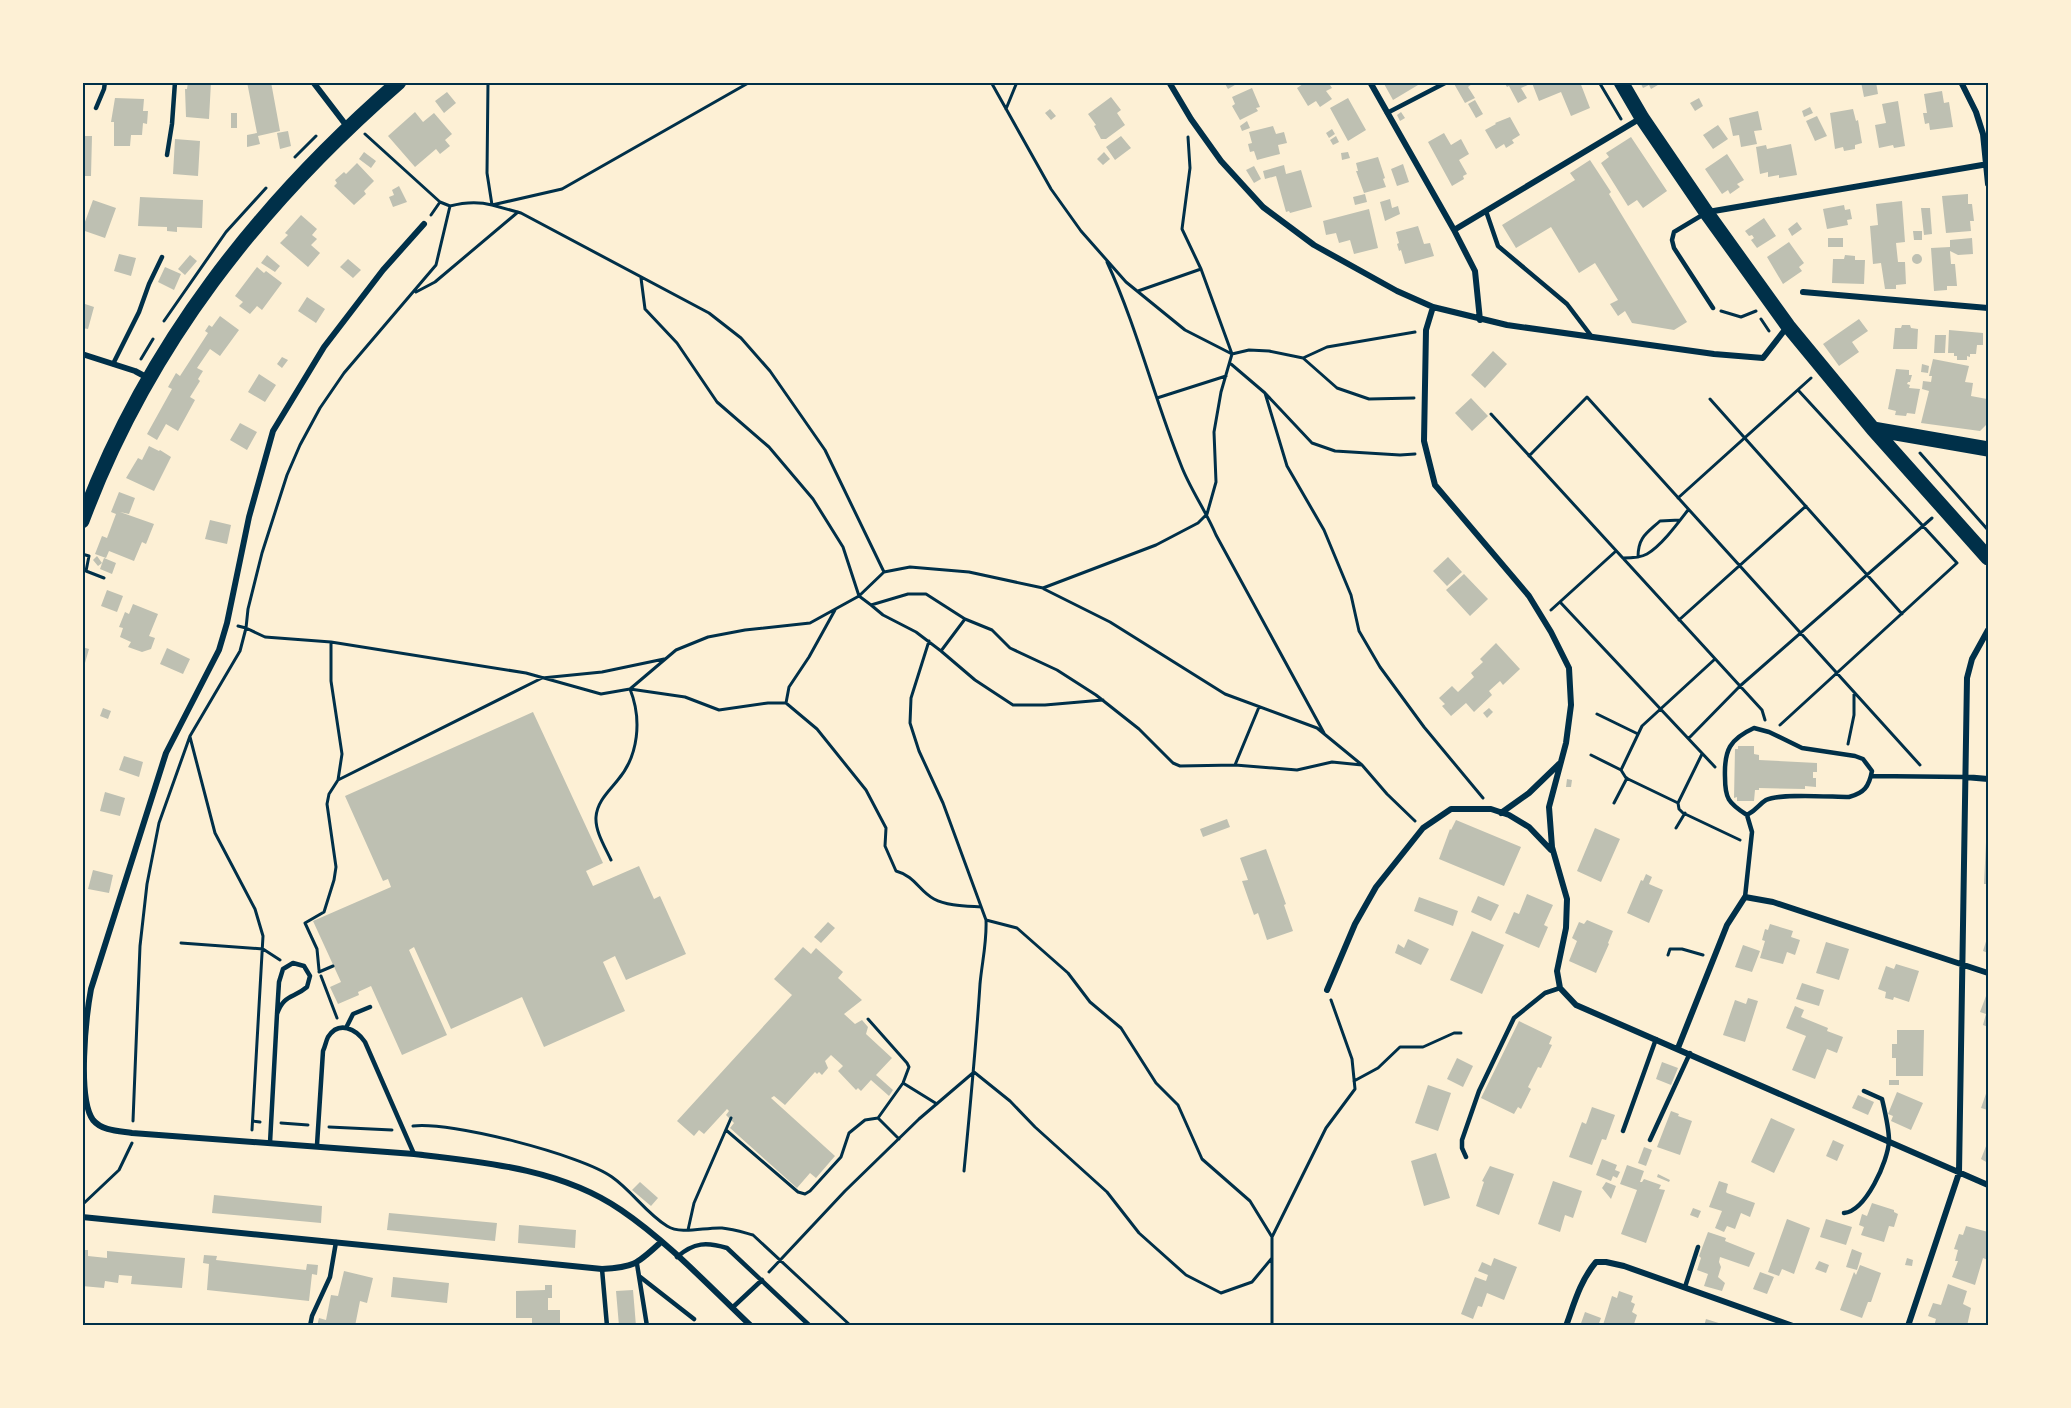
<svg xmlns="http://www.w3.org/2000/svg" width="2071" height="1408" viewBox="0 0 2071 1408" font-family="Rubik,sans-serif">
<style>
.building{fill:#bec0b2}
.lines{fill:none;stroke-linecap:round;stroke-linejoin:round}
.path{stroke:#003049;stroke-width:3}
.service{stroke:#003049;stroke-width:4.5}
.minor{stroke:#003049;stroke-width:6}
.primary{stroke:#003049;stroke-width:15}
.neatline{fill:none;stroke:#003049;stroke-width:2}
</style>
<rect width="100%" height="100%" fill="#fdf0d5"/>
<path class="building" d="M188,82h23l-2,37 -23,-2 -1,-28h2z
M247,82h24l9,49 -22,5 2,8 -13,3v-12l10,-2z
M1224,82h16l-12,7z
M1306,82h22l4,6 -6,3 6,8 -12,8 -4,-6 -8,5 -11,-18z
M1383,82h40l-30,18z
M1453,82h19v2l-4,3 7,11 -10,5z
M1504,82h76l10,26 -19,8 -10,-24 -22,9 -7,-18 -11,5 6,10 -9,5 -9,-17 -2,1z
M1640,82h23l-12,7 -2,-4 -6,3z
M1861,82h15l2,12 -14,3z
M1252,88l8,19 -4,1 2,3 -18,9 -8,-14 3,-2 -3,-7z
M1942,91l2,12 5,-1 4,25 -23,3 -1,-7 -4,1 -2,-11h4l-3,-19z
M447,92l9,11 -12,10 -9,-12z
M1111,97l10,13 -4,3 8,12 -19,14h-5l-7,-13 2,-1 -8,-11z
M115,98l29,1 -1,12h5l-1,13 -4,-1 -1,12h-11l-1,11h-16v-24h-3z
M1348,98l18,32 -18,11 -18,-33z
M1699,98l4,8 -8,5 -5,-8z
M1475,100l8,14 -7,4 -8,-14z
M1898,101l7,45 -11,2 -1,-3 -14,3 -4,-23 11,-2 -4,-19z
M1810,107l3,6 -9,4 -2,-6z
M1050,109l6,7 -5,4 -6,-7z
M1853,109l3,12 2,-1 4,23 -7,2v4l-11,2 -1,-4 -8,2 -5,-36z
M1758,111l4,19 -8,1 3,13 -16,3 -2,-12 -6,1 -4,-18z
M415,112l8,10 11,-9 18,21 -7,6 5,6 -10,8 -4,-5 -21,18 -27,-31z
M1401,112l4,6 -5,3 -3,-6z
M231,113h6v15h-6z
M1817,116l10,20 -12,5 -9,-20z
M1510,117l10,18 -8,5 2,3 -8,5 -2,-4 -8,5 -11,-19 11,-6 -1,-1z
M1247,121l3,7 -8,3 -2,-5z
M1718,125l10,14 -15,10 -10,-14z
M1273,126l3,8 8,-2 3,11 -9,2 2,9 -23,6 -3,-9 -4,1 -2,-8 4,-1 -3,-11z
M1332,129l3,5 -6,4 -3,-5z
M288,131l3,15 -11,3 -3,-16z
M1444,133l7,12 10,-6 8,15 -10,6 8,14 -4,2 1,3 -12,7 -24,-44z
M82,136h10l-1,40h-9z
M1121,136l10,12 -16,12 -9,-13z
M1336,136l3,6 -6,3 -3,-5z
M1631,137l36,54 -24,17 -6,-8 -9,6 -27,-43 8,-6 -3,-4z
M175,139l25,2 -2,35 -25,-2z
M1791,144l6,31 -18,3v-3l-11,2v-5l-8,2 -4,-27 10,-2 1,4z
M364,152l12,9 -5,7 -12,-9z
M1104,152l6,7 -7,6 -6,-6z
M1348,152l2,6 -8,2 -1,-7z
M1727,154l17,26 -7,4 3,3 -10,7 -2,-4 -6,4 -17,-25z
M1378,157l7,21 -2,1 3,8 -22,6 -8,-22h2l-2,-8z
M1590,160l21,32 -2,2 78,128 -13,8 -42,-7 -7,-12 -7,5 -8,-12 8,-4 -23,-37 -16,10 -28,-46 -35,21 -14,-23 73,-45 -5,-7z
M357,163l17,18 -10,10 2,3 -12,11 -20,-19 3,-3 -2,-3 9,-8 2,2z
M1403,164l6,18 -12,4 -6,-17z
M1284,165l2,9 15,-4 11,37 -22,6 -1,-2 -3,1 -10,-36 -11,3 -2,-8z
M1254,166l7,13 -7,4 -8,-13z
M399,186l8,16 -14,5 -4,-10 5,-2 -2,-5z
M1365,194l2,8 -12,3 -2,-8z
M1968,194v10h4l2,17h-4l1,10 -25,2 -4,-37z
M140,197l63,3 -1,28 -25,-1v5l-10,-1v-4l-29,-1z
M1390,199l2,9 6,-2 2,8 -15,7 -5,-19z
M93,200l23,8 -11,30 -23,-8z
M1902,201l3,41 -9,1 2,19h7l1,22 -10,1v4h-11l-4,-26 -8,1 -3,-38 8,-1 -2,-21z
M1844,205l1,5 5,-1 2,10 -5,1 1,5 -21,4 -4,-20z
M1921,208h9l2,26 -8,1z
M1369,209l9,39 -24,6 -4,-14 -11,3 -3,-10 -10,2 -3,-14z
M301,215l16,14 -5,6 5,4 -6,6 9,8 -12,14 -28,-24 8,-8 -3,-2z
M1764,218l12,18 -19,12 -6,-8 3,-2 -2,-3 -3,1 -4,-5z
M1797,222l5,7 -10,7 -4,-7z
M1418,226l6,18 6,-1 4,13 -29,8 -4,-14 -2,1 -2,-7 2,-1 -3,-11z
M1913,231h9v9h-8z
M1828,238h15v9h-15z
M1972,238l1,16 -15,1 -8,-4 1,13h4l2,22h-10v4l-13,1 -3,-43 19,-1v-7z
M1789,242l15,21 -5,4 3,4 -19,13 -16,-27z
M1912 259a5 5 0 1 1 10 0a5 5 0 1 1-10 0Z
M119,254l17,4 -5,18 -17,-5z
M190,255l7,6 -12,14 -7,-6z
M267,255l13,11 -5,6 -14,-9z
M1845,255l10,1v4h10l-1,24 -32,-1 1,-24h11z
M348,259l13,11 -8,8 -13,-11z
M165,267l16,7 -7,16 -16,-8z
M257,267l7,6 2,-2 16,12 -20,27 -5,-4 -7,8 -11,-8 4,-4 -8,-6z
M307,297l18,12 -9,14 -18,-12z
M82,303l12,4 -6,22 -6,-1z
M220,316l19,14 -19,26 -10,-7 -13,19 6,3 -5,8 2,2 -10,16 5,3 -17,31 -12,-7 -9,16 -10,-6 25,-45 -4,-2 8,-14 4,3 28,-43 -3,-2 4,-6 3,2z
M1859,319l9,12 -16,11 7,10 -20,14 -16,-22z
M1902,325h8l1,3 7,1 -1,20h-24l2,-21h6z
M1949,330l34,3v12h-6l-1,9h-6v3l-3,-1v4h-10v-4h-3v-3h-6z
M1935,335h11l-1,18h-11z
M1493,351l14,13 -22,24 -14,-13z
M282,357l6,3 -6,8 -5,-4z
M1933,359l36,7 -4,16 8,1 -2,13 16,3 -1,26 -6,6 -59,-8 8,-32 -7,-2 1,-8 8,1 1,-6h-3z
M1922,364l7,2 -1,7 -7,-1z
M1896,369l13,1v5h3l-2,7h-2l-1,2 3,1 -1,3 11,1 -5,25 -8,-1 -1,3 -11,-1 1,-4 -8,-2z
M259,374l17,11 -11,17 -17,-10z
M1471,398l17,18 -16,15 -17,-18z
M240,423l17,9 -10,18 -17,-10z
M149,446l10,5 1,-1 11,7 -17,34 -28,-13 12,-20 4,2z
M119,492l16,6 -6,16 -9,-2 34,12 -8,20 -4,-2 -8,19 -25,-10 -3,7 -11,-4 7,-18 5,2 9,-24 -5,-2z
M210,520l21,5 -4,19 -22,-5z
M97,556l5,7 -4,3 -5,-6z
M1448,557l14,15 -15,14 -14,-15z
M104,558l12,5 -4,11 -12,-5z
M1464,574l24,25 -18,17 -24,-26z
M107,590l16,6 -6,16 -16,-6z
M133,604l25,10 -9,22 6,2 -4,11 -9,3 -14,-5 3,-5 -11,-5 3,-9 -4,-1 6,-15 4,2z
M1496,643l24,26 -17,16 -3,-4 -11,10 3,4 -18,17 -8,-9 -15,13 -9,-10 3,-2 -6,-6 13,-12 6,6 16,-15 -3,-4 12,-11 -3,-3z
M82,647l7,2 -6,21h-1z
M167,648l23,11 -7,15 -23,-10z
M103,708l8,3 -3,8 -8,-3z
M1489,708l4,4 -6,6 -4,-5z
M533,712l70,151 -17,8 7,15 46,-20 15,33 6,-3 26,58 -60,26 -11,-24 -12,6 22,49 -81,36 -22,-50 -71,32 -37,-82 -5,3 38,85 -45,20 -31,-69 -13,6 1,3 -21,9 -8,-17 11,-5 -28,-61 78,-34 -3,-8 -5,2 -38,-85z
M1738,746h16v8l5,1v5l58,3v9h-4v6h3v9l-11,-1v3l-46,-1v2h-4l-1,11h-17v-4l-3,1 1,-49h3z
M124,756l19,6 -4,15 -20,-7z
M1567,779l5,1 -1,7h-5z
M105,792l20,6 -5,18 -20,-5z
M1227,819l3,8 -27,10 -3,-8z
M1456,820l65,27 -17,39 -65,-27 11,-30 1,1z
M1595,828l25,11 -19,43 -24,-11z
M1986,842h2v42h-4z
M1266,849l20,55 -2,1 9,26 -26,9 -9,-27 -4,2 -12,-34 6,-1 -8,-22z
M93,870l20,5 -4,18 -21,-4z
M1646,874l6,3 -3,7 14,6 -14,33 -22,-10 14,-33 2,1z
M1527,894l26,11 -9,20 4,2 -9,21 -34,-15 9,-21 5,2z
M1478,896l21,9 -8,16 -20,-9z
M1419,897l39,14 -5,15 -39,-15z
M1587,920l26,11 -5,12 1,1 -13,29 -27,-12 8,-20 -5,-3 7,-16 5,2z
M828,922l7,6 -14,15 -7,-6z
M1770,924l23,7 -2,6 9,3 -5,15 -8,-3 -4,12 -23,-6 5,-17 -3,-1 3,-11 3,1z
M1472,931l32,14 -22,49 -32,-14z
M1988,935v18l-5,-2z
M1408,939l21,10 -8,16 -26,-12 3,-9 6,4z
M1826,942l23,7 -10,31 -23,-7z
M1743,945l17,6 -8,21 -17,-5z
M803,947l8,7 5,-6 27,24 -5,6 24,22 -18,14 11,10 7,-4 6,7 -2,7 26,24 -16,17 17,15 -4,6 -18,-16 -10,11 -3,-3 -2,2 -18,-19 5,-5 -12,-11 -6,6 3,7 -6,7 -3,-3 -2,2 -2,-2 -30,33 -11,-9 -3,2 64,58 -19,22 -6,-5 -13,15 -67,-60 4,-5 -8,-8 3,-4 -2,-2 -23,25 -5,-4 -5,6 -17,-15 115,-126 -18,-16z
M1896,964l23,7 -10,31 -15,-5 -1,3 -8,-2 1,-6 -8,-3 8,-23 8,3z
M1802,983l22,7 -5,16 -23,-7z
M1986,996h2v31l-5,-2 3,-11 -6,-2z
M1748,998l10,3 -13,41 -22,-7 12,-35 11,4z
M1795,1006l9,4 -3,7 27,11 -1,3 16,6 -6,16 -10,-4 -12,30 -23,-9 14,-34 -20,-8z
M1519,1021l33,16 -3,7 3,1 -11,23 -3,-1 -10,20 3,2 -10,20 -3,-2 -4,7 -33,-16z
M1897,1030h27l-1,46h-27v-18h-4v-14h5z
M1457,1058l16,8 -10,21 -16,-8z
M1662,1062l16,6 -7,17 -15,-6z
M1889,1080h10v5h-10z
M1428,1085l23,8 -13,38 -23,-8z
M1988,1088v22l-7,-2z
M1897,1092l26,11 -12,27 -20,-9 2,-5 -5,-2z
M1858,1095l16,7 -6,13 -16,-7z
M1592,1107l23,8 -9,25 -4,-1 -10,26 -23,-8 13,-35 4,2z
M1671,1111l8,3 -1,2 14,5 -12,34 -23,-8z
M1771,1118l24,11 -21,44 -23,-11z
M1833,1140l11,5 -7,16 -11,-5z
M1988,1141v22l-7,-4z
M1644,1147l8,3 -6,16 -8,-3z
M1436,1153l14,45 -26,8 -13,-45z
M1602,1159l15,6 -2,5 5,2 -3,6 -4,-2 -2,5 -15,-6z
M1627,1165l17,6 -4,11h2l2,-3 17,6 -2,4 6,1 -19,53 -25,-9 16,-44 -17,-6z
M1490,1166l24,8 -15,41 -23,-9 8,-24 -2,-1z
M1658,1174l12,6 -1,2 -12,-5z
M1553,1181l29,10 -9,27 -8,-3 -5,17 -22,-8z
M1719,1181l9,3 -2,8 1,1 28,10 -5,14 -9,-4 -6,16 -8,-3 -3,6 -9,-4 7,-17 -13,-4z
M640,1182l18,16 -7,8 -19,-16z
M1606,1182l10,4 -5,13 -9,-11z
M214,1195l108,11 -1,17 -109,-10z
M1872,1203l22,7v2l4,2 -4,13 -5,-1 -5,16 -23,-7 3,-8 -5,-2 3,-11 5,2z
M1693,1208l8,3 -3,7 -8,-3z
M389,1213l108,10 -2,18 -108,-11z
M1787,1219l23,9 -16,46 -12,-5 -3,7 -11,-4z
M1826,1219l26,8 -6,18 -26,-8z
M519,1225l57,5 -1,18 -57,-5z
M1966,1226l22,6 -2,17h2v11l-5,-2 -8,27 -23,-8 6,-16h-3l3,-11 -4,-1 5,-15 4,1z
M1708,1232l18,6 -1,3 30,12 -6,14 -29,-10 -1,5 2,5 -3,10 7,6 -3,8 -18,-5 4,-12 -11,-4 4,-12 -2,-2z
M1852,1249l10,4 -5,17 -11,-3z
M82,1250h6v6l19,2v-7l78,7 -3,30 -51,-4 1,-8 -13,-1 -1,8 -13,-2 -1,7 -22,-2z
M204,1255l13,1 -1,4 90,10 1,-6 11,1 -1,10 -5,-1 -3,27 -102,-11 2,-26 -6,-1z
M1494,1258l23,9 -13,33 -17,-7 -5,14 -4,-1 -5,13 -12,-5 14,-37 11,4 2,-6 -10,-4 4,-9 9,4z
M1907,1258l6,2 -1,6 -7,-1z
M1819,1261l10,4 -3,8 -11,-4z
M1860,1265l21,8 -10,29h-3l-6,16 -22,-8 14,-38 2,3z
M344,1271l29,7 -6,25 -7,-2 -5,25h-38l2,-8 7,2 5,-25 7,1z
M1760,1272l14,5 -7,17 -14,-5z
M393,1277l56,6 -2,20 -56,-6z
M1948,1284l19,7 -4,13 8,4 -4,18h-33l2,-7 -8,-3 5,-13 8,2z
M545,1285h7v13h-4v12h12v13h-4v3h-24v-8h-16v-27l29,-1z
M633,1290l3,36h-17l-3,-35z
M1619,1291l14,5 -2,6 4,2 -3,8 5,3 -3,9 -31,1 9,-29 5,2z
M1585,1312l16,6 -3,8h-18z
M1706,1319l19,6v1h-21z"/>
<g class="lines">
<path class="path" d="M488,82l-1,91 5,32 29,8 188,100 32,25 29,33 55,79 59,122
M1599,82l22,37
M1006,109l11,-27
M365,134l75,68 10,4
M1188,137l2,31 -8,61 19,40 31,85 17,-4 20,1 34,7 24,-11 88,-15
M295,157l21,-21
M431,215l9,-13
M1107,262c30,65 47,136 74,203 9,24 25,46 35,70l108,198
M641,278l4,31 32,34 40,59 52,45 44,52 30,48 16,49 12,9 37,-11h18l39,25 27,11 18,18 47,22 39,25 43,34 34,34 7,3 55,-1 62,5 35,-8 30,3
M1138,291l63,-22
M416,292l19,-10 83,-70
M1721,311l20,6 15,-6
M1761,319l8,12
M164,321l62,-89 40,-44
M1303,358l34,30 32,11 45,-1
M141,359l12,-20
M1231,364l34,29 47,50 23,8 65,4 15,-1
M1265,393l22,73 37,64 27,65 8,36 21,36 44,60 59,71
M1157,398l69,-22
M1710,399l192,215
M1491,414l271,296 3,10
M1920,453l68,77
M1529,456l58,-59 333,368
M1678,498l133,-120
M82,554l7,2 -3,15 18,7
M1638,557c0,-20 9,-24 22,-36l20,-1
M1623,558c8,0 17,0 24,-4 15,-9 31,-31 41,-44
M1044,589l66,33 115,72 92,34 45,37 25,29 28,27
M1560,602l155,165
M871,605l12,10 33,17 25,19 34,29 38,25h32l58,-5
M1551,610l65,-59
M1679,620l127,-114
M238,626l8,2 2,-19 14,-56 25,-78 13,-30 20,-37 24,-35 92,-108 14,-59c15,-4 27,-5 42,-1l70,-16 188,-107
M929,641l-18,57 -1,25 9,28 24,52 43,117 31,8 51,45 22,29 31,26 35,55 22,22 24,54 48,42 22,36
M331,642v39l11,73 -4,26
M941,651l24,-32
M786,703l3,-16 20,-30 26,-47
M1597,714l41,20
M1780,725l177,-162 -159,-173
M190,737l25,96 40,76 8,27 -11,194
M1689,738l51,-52 192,-168
M1848,744l6,-29v-21
M1591,755l30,15 5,8 52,25 1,6 4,4 57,27
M1235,765l24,-58
M1621,770l21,-44 73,-67
M1614,803l13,-25
M1678,803l24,-49
M1676,828l9,-15
M611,860c-6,-13 -16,-29 -15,-43 1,-15 12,-25 21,-36 22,-25 25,-62 13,-92l55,8 34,13 49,-7h18l31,26 49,61 20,38 -1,18 11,25c19,5 23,20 38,28 13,7 32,7 47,8
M181,943l82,6 17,11
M1668,955l2,-6h12l21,6
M319,970l-2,-21 -12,-26 19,-11 10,-32 2,-13 -9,-63 2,-10 9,-14 204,-102 60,-6 62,-13
M319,972l14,-6
M321,976l16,42
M868,1019l39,44 2,4 -6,16 -25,35
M1354,1081l24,-13 22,-21h23l31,-14h7
M903,1083l34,21
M133,1121l7,-175 7,-62 12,-61 31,-87 50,-85 6,-23 19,9 66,5 195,31 75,21 29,-5 46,-39 32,-13 37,-7 65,-7 49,-27 25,-24 26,-5 59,5 74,16 113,-43 42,-22 9,-9 9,-32 -2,-50 7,-40 11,-38 -47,-24 -59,-48 -45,-51 -30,-42 -60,-107
M253,1121l7,1
M281,1123l27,2
M413,1126c37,-5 169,29 199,51 20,14 34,36 55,49 14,9 38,1 55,2 11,1 20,4 31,7l98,91
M329,1127l63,3
M726,1130l72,62 7,2 5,-3 31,-34 8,-24 16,-13 13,-2 21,21
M964,1171c6,-62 12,-124 16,-187 2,-22 7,-42 6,-64
M82,1205l37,-35 13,-27
M688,1230l6,-27 37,-85
M769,1272l76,-81 74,-72 55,-47 36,29 25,26 72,65 32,41 47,42 35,18 31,-11 20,-24
M1272,1326v-89l54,-109 29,-39 -3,-30 -21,-59"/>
<path class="service" d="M96,108l8,-19 1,-7
M1387,113l58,-30
M167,155l5,-31 3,-42
M1486,211l12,35 69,58 25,33
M1704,214l-30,18 -2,8 2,8 39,60
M113,364l26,-52 10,-28 13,-27
M1754,728l15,4 33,16 53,8 8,3 9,12c-3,16 -8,22 -23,26 -18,0 -70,-4 -83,3 -7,4 -9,10 -19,15 -19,-12 -22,-17 -22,-38 -1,-27 5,-38 29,-49z
M1871,776l94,1
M1745,897l7,-65 -5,-17
M346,1028l7,-14 17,-7
M1623,1131l33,-92
M1650,1140l40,-87
M270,1143l7,-129c7,-20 16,-15 30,-27l3,-11 -6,-10 -11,-3 -10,6 -4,13 -2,32
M317,1145l6,-94c2,-4 3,-10 5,-14 11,-17 28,-8 37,5l49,112
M1466,1157l-4,-9v-8l17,-49 35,-73 31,-25 15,-5
M1844,1213c22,-2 44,-52 45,-72 0,-13 -4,-29 -7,-42l-18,-8
M677,1257c17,-15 30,-15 50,-9l83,78
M637,1264l10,62
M602,1269l5,57
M639,1276l55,43
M1685,1287l13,-40
M732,1308l30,-28
M310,1326l2,-10 18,-39 6,-35"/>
<path class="minor" d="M313,82l36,47
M1169,82l22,37 30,42 42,46 51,38 83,46 36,16 74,18 207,29 49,4 24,-31
M1370,82l84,148 21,41 5,49
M1961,82l15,30 7,22 5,50
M1708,212l280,-48
M424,224l-41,46 -59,77 -51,84 -24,86 -22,106 -8,27 -53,103 -75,236c-5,27 -14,109 2,131 9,11 26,11 39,13l282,21c70,8 148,15 207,56 47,32 88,76 130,116
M1454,230l187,-112
M1803,292l185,16
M1433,307l-7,23 -2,111 11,44 94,111 22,36 18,36 2,37 -5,38 -17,64 3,40 15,52 -1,29 -9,43 3,17 16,17 412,180
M82,354l53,17 13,7
M1965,777l23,2
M1501,813l28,-20 30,-29
M1327,990l28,-66 21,-37 47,-59 28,-19h40l18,6 20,12 22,23
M1678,1048l49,-123 18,-28 28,5 215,71
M82,1217l520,52c33,-2 35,-5 59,-27
M1566,1326c8,-22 14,-45 30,-64h10l18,4 169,60
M1908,1326l51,-153 8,-495 5,-19 16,-29"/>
<path class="primary" d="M1621,82l21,36 64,94 82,114 85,103 115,129
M1873,429l115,20
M82,521c65,-175 177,-317 317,-439"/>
</g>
<rect width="2071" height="1408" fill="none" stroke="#fdf0d5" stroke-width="168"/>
<rect x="84" y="84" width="1903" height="1240" class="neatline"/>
</svg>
